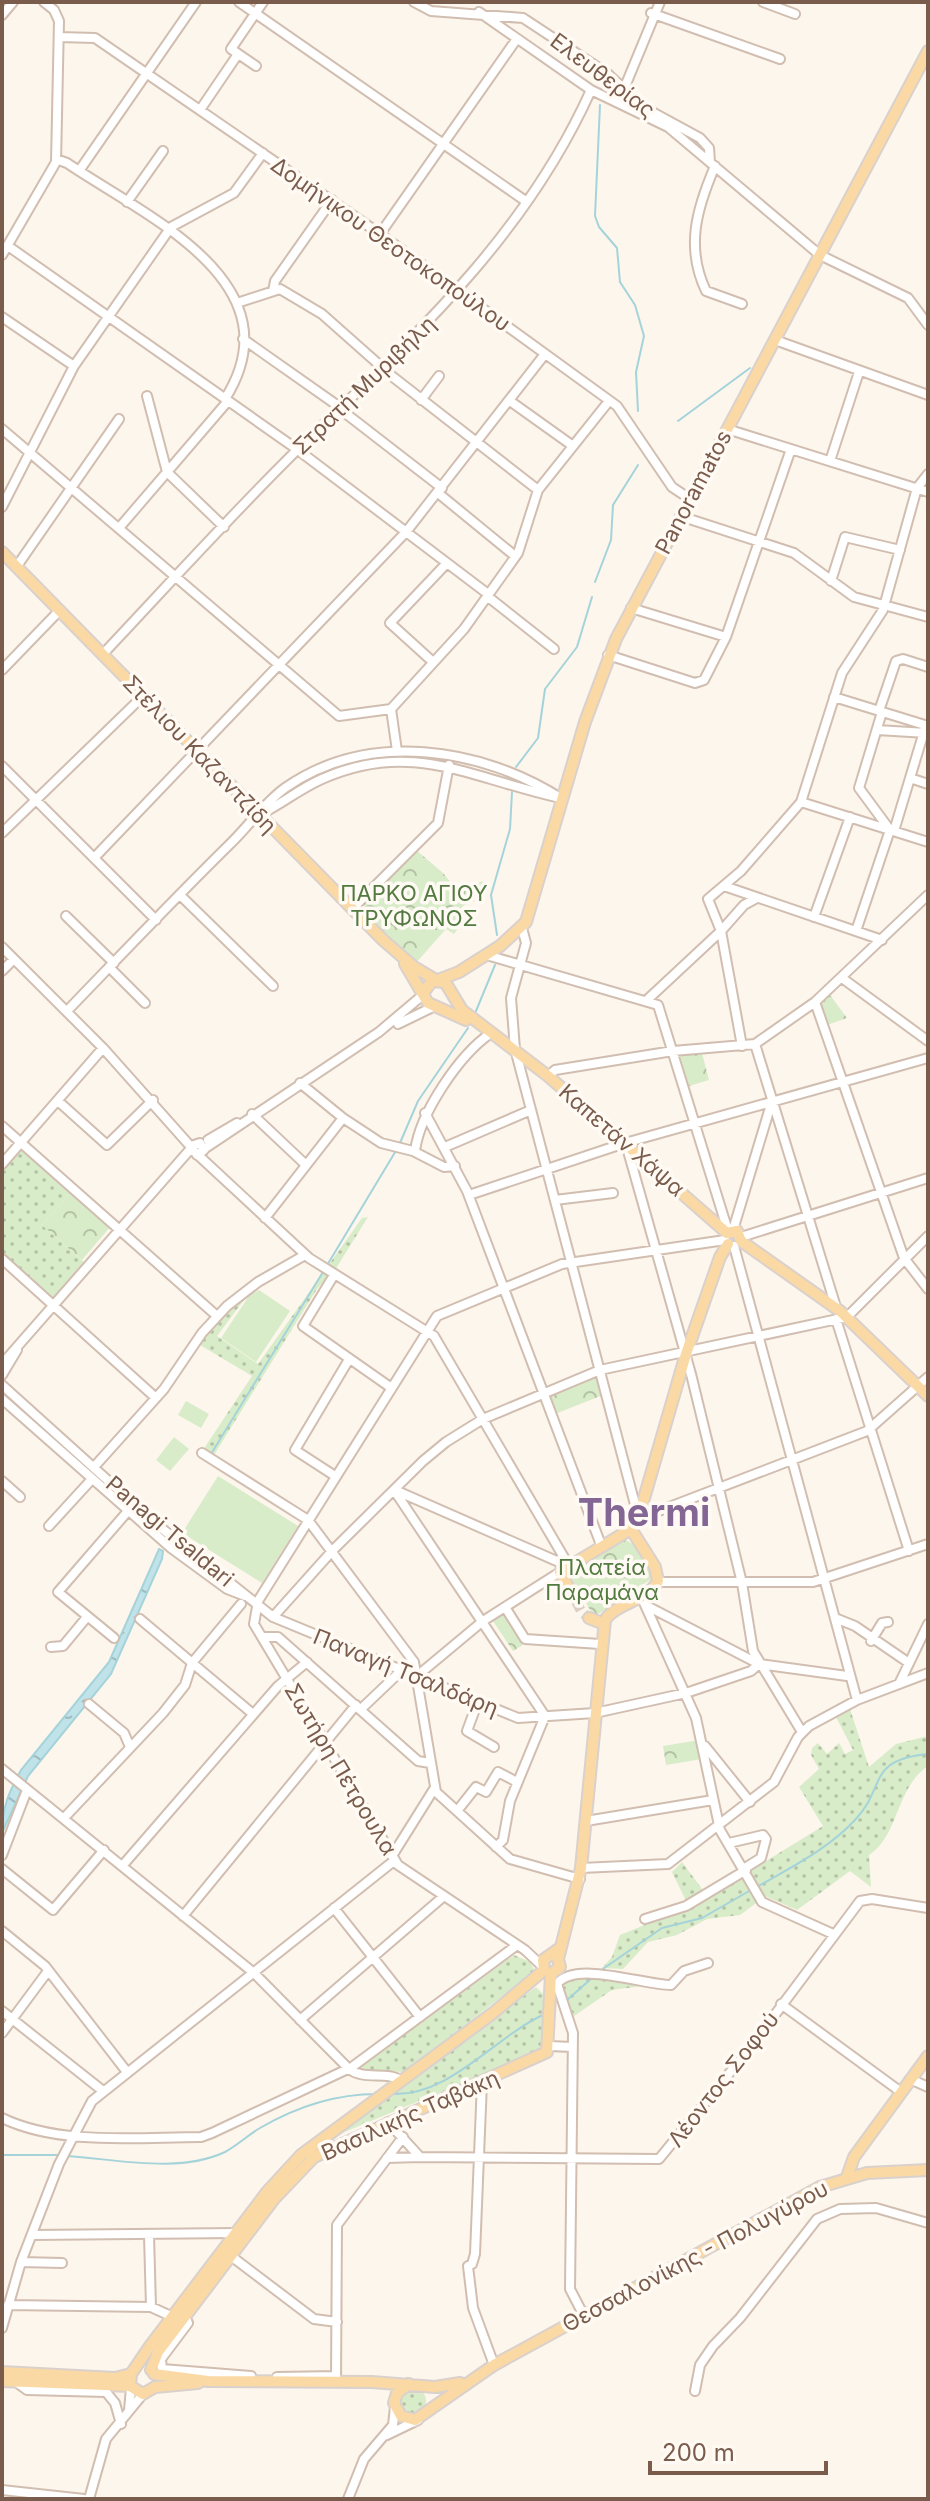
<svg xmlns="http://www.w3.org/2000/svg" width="930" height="2501" viewBox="0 0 930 2501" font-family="Inter,sans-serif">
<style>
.grass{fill:url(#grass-dots)}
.forest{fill:url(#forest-crowns)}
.pitch{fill:#d8ecc9}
.water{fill:url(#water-ripples);stroke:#a5d3da;stroke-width:2}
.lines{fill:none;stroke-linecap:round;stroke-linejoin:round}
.stream{stroke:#a5d3da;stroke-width:2}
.major-tunnel{stroke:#dcd0c4;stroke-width:10;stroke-dasharray:10 5;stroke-linecap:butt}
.minor-casing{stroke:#d1beb0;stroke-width:12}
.major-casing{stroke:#dad1cd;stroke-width:14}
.minor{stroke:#fff;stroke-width:8}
.major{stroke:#fbd9a5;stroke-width:10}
.labels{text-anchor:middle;stroke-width:7;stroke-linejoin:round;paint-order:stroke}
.street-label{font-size:22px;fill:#7a5c4d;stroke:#fffaf3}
.park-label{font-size:22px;fill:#537a41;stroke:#fffaf3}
.town-label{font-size:38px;font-weight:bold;fill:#846695;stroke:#fffaf3}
</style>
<defs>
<pattern id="grass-dots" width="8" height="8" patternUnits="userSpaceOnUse" patternTransform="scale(2)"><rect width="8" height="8" fill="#d8ecc9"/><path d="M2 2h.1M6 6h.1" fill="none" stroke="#b4c2a5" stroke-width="1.8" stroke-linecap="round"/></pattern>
<pattern id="forest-crowns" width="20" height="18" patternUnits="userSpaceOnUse" patternTransform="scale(2)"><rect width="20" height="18" fill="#d8ecc9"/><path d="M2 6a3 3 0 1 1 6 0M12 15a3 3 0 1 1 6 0" fill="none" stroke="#b4c2a5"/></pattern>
<pattern id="water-ripples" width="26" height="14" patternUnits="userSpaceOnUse" patternTransform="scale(2)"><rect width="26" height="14" fill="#bfe3e8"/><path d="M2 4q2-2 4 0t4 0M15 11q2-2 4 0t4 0" fill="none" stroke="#a0bbbe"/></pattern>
</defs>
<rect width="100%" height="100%" fill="#fdf6ec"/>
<path class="grass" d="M22,1147l50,45 -30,33 42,37 -33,38 -49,-45v-87z
M368,1217l-33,53 -18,19 -103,166 -11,-5 49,-74 -52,-31 31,-39 16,-10 -30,40 41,28 104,-146z
M850,1709l19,58 27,-23 32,-8v30c-32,21 -29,70 -59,89l2,32 -21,-16 -53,39 -37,-16 -10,-23 73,-45 -24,-39 20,-18 -8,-14 1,-7 6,-5 9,11 12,-11 6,11 8,-4 -17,-33z
M682,1862l26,35 37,-23 14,27 -19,14 -33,4 -30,16 -29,7 -25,27 -21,-1 10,-11 8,-22 69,-28 -17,-35z
M514,1955l16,7 5,9 -127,98 -6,3 -44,-3z
M584,1977l58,9 -30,4 -38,26 -14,-30 4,-5z
M536,1987l9,9 -1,46 -7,10 -202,84z
M400 2401a13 13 0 1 1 26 0a13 13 0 1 1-26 0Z"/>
<path class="forest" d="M415,849l28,24 15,18h8l16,-10 6,5 -13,10 -1,5 -11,5 -7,13 2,9 -4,6 -8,-5 -31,35 -43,-45 -11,-18z
M830,995l17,23 -20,7 -7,-21z
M702,1053l7,27 -20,6 -9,-31z
M72,1192l39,34 -29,34 -40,-35z
M597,1377l6,18 -48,19 -7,-18z
M621,1537l15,9 17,32 -59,39 -27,-47z
M506,1613l17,32 -10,6 -20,-30z
M699,1740l3,19 -36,6 -3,-19z"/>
<path class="pitch" d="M259,1290l31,21 -34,51 -35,-24 28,-42z
M186,1401l23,13 -8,14 -23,-13z
M174,1437l15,12 -19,22 -14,-11z
M218,1476l80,50 -36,57 -80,-50z"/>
<path class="water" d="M159,1549l4,2 -1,8 -51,115 -83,102 -26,57c0,-26 7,-41 19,-63l88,-108z"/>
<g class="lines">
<path class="stream" d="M600,105l-5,111 4,11 18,21 3,34 15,23 9,31 -8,36 2,39
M678,421l72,-53
M595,582l16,-42 2,-35 25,-40
M516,767l22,-29 7,-49 32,-42 15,-50
M497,935l-6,-40 19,-66 2,-37
M476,1011l19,-46
M400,1143l18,-42 50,-73
M326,1267l71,-118
M211,1454l112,-182
M757,1887c34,-20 70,-37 98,-67 32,-34 11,-60 73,-66
M600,1971l62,-43 40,-10 49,-28
M567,2000l25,-22
M391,2094c59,3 104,-58 154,-80
M2,2155h58
M67,2156c49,3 111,18 158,-4 13,-7 23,-17 35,-24 36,-21 76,-34 117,-34"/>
<path class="major-tunnel" d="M569,1588l12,23 8,7"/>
<g class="minor-casing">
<path id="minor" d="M239,2l288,200
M414,2l17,9 92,7 85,56 35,33 57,31 9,10 1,14
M763,2l32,12
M479,12l112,78 77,37 152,128 88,43 20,27
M651,13l129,46
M2,15l11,-13
M59,37l36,1 285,196 237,172 55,81 18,12
M256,66l-25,-17 32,-47
M624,89l36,-87
M200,110l38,-56
M56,159l11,4c76,52 232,119 158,236
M715,166c-18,42 -30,81 -9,125l36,13
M79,171l117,-169
M127,202l36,-51
M380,234l136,-194
M8,246l290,204 190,144
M2,255l54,-93 3,-141 -5,-11 -10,-8
M273,291l2,-10 57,-81
M237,303l43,-14 42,25 71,63 145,113
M2,317l72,49
M243,339l98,69
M775,340l153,55
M147,396l20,76 57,55
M421,400l18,-24
M510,401l63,45
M340,409l102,79
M2,429l337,287 52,-7 6,42
M727,429l201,63
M830,461l29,-89
M438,493l77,63
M2,507l72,-141 97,-139 63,-34 29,-40
M680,516l114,37 60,44 74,20
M119,528l109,-127
M17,566l102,-147
M831,581l14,-44 55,13
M487,596l67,53
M631,608l95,29
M103,654c65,-69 129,-140 196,-206 114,-110 226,-211 292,-358
M608,655l87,28 9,-3 22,-43 65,-188
M433,662l-43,-39 57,-60
M2,670l58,-60
M834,697l94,29
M391,709l73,-80 54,-76 20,-63 71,-89
M879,711l17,-50 7,-2 25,8
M877,730l50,3
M2,766l154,154
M910,778l18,6
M801,802l127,40
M263,813c20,-10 38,-25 59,-34 89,-40 149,-1 234,18
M894,831l32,-106
M2,833l141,-137
M94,858l312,-326 139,-178
M724,886l158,54
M180,895l93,91
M353,908l85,-85 11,-58
M66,916l48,47
M814,917l36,-100
M522,928l4,15 -15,55 4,51 122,463
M856,931l34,-101 -31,-42 23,-76
M2,947l101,101 89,100
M490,956l168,49 70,226
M109,967l36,36
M2,971l12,-12
M842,978l86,63
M647,1000l74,-69 23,-26 11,-6
M815,1002l89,256 24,31
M67,1011c54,-56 107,-112 162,-166 19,-18 35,-42 56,-57 83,-58 196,-41 277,11
M398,1024l37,-18
M755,1044l81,263
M742,1046l-21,-115 -13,-32 33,-28 60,-69 41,-129 41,-63 34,-122 11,-14
M548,1076l7,-6 118,-19 82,-7 60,-42 113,-107
M300,1083l43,35 38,25 32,8 31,16 11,-1
M58,1101l49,44 46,-45
M425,1113l42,78 134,354
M252,1114l54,51
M2,1126l215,190
M208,1140l29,-17
M626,1144l65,230 51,209 11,68 49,81
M445,1147l86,-37
M204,1149l175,-117 45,-38
M415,1151c5,-38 44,-96 76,-118
M198,1155l111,103 125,78 135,230
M2,1164l101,-116
M469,1195l156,-52 303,-85
M555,1200l58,-7
M265,1218l78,-100
M733,1230l39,-129
M741,1237l187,-59
M734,1246l123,454
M2,1259l154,139
M334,1275l-31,51 87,61
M836,1319l73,232
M2,1364l192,-219 6,-2 4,7 -7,5 -5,-7
M2,1375l15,-25
M2,1385l153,138 118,94 245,101 77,-5 91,-20 65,-22 8,-7
M2,1399l169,149 56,41 18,7
M202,1453l106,67 106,142 22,130 74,67 70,20
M94,1467l70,-78 38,-56 25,-27 31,-24 47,-27
M335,1476l-40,-26 53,-89
M2,1481l18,16
M394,1490l151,226
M397,1491l171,75
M638,1519l229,-88 61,-54
M49,1526l43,-47
M657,1582h156l115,-38
M641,1596l55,122 24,112 42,72 71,32
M647,1606l112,58 88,12
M505,1607l20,32 75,5
M273,1617l60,-67 90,-89 23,-19 37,-23 117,-49 247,-53 81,-81
M835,1618l20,8 54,37
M140,1619l113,95
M262,1637h16l140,124 12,2
M114,1638l-56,-46 70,-81
M871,1641l11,-18 6,-1
M51,1647l12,-1 24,-29
M417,1676l66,-55 77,-49
M899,1684l29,-60
M478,1701l-11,30 27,16
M89,1704l35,29 6,14
M361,1709l41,-39
M705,1746l45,56
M2,1769l252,204 95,96c16,12 37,1 53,12
M457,1811l19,-24 10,5 12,-20 19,10
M64,1818l99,-105 22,-28 7,-22 49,-59
M586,1821l127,-21
M729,1843l34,-8 3,4 -5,19 -16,10
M496,1847l7,-7 7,-39 35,-85
M2,1855l25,-65
M392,1856l42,-67
M123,1865l155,-179 29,-24
M581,1868l87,-4 106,-82 24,-45 11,-11 48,-26 71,-27
M2,1869l51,41 51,-60
M334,1908l86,109
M183,1916l173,-211
M645,1919l41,-13 60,-36
M2,1931l43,35 82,106
M542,1966l-17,-16 -127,-85 -144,-241 4,-23 179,-285 125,-52 163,-24
M781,2004l120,88
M2,2011l101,80
M300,2020l144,-124
M2,2033l46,-62
M549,2046l23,1
M910,2079l18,8
M482,2082l-7,172 -3,10 -4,2 5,42 21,57
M2,2118c58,28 136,19 199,19l11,-4 140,-66 165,-122
M388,2122l32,35 239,2 91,-111 110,-147 12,-2 56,9
M387,2158l33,-1
M32,2235l205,-2
M149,2235l2,72
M231,2256l83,63 23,3
M21,2262l41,1
M8,2305l143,2 22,10
M584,2316l-14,-27 3,-256 -16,-49c18,-24 87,1 114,1l13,-14 24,-8
M185,2317l3,6 -27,36 1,10 89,7
M2,2328l19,-66 38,-98 33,-63 303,-241
M277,2377l59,-1
M336,2381l1,-156 66,-88
M16,2382l11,8 79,2 9,11 6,21
M695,2391l5,-26 13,-19 27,-28 77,-99 23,-10 36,-1 52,15
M129,2410l2,-22
M387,2435l31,-15
M2,2490l82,9
M89,2499l17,-60 37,-45
M348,2499l16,-40 29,-34 2,-18"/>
</g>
<g class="major-casing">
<path id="major" d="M2,552l381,388 31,27 22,13
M405,964l23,39 38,17
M438,980l21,-8 41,-26 26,-24 59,-200 31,-83 312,-588
M424,992l8,-11 13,1 17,28 86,66 179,157
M727,1233l10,-2 4,10
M741,1241l99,70 88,85
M631,1529l7,-10 48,-165 34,-97 8,-13
M569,1588l-9,-16 71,-43
M589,1618l15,6
M544,1970l-1,-10 17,-12
M551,1974l9,-7 -2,-8 23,-91 24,-248c12,-18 43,-19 53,-39l-3,-14 -24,-38
M847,2177l7,-20 74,-101
M151,2370l7,-18 116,-153 40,-42 233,-105 4,-78
M2,2372l113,6 16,-4
M154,2374l54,7 164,1 63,5 25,-4
M2,2381l128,5
M409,2384l-12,9 -3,10 7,13 14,4 79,-55 326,-178 47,-14 61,-3
M130,2386l1,-12 19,-28 117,-154 34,-37 192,-142 51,-43
M130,2386l13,8 12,-7 43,-4"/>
</g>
<use href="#minor" class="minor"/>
<use href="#major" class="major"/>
</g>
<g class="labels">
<g class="street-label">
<text transform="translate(603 75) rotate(37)" y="8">Ελευθερίας</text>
<text transform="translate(391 244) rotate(35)" y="8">Δομήνικου Θεοτοκοπούλου</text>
<text transform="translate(364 385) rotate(-44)" y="8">Στρατή Μυριβήλη</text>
<text transform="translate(693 492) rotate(-62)" y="8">Panoramatos</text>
<text transform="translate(200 754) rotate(46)" y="8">Στέλιου Καζαντζίδη</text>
<text transform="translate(622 1140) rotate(41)" y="8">Καπετάν Χάψα</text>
<text transform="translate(170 1531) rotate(40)" y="8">Panagi Tsaldari</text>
<text transform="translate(406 1672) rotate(22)" y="8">Παναγή Τσαλδάρη</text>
<text transform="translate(341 1769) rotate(59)" y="8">Σωτήρη Πέτρουλα</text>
<text transform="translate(723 2079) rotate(-52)" y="8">Λέοντος Σοφού</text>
<text transform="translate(410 2115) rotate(-24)" y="8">Βασιλικής Ταβάκη</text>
<text transform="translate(695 2256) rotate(-28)" y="8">Θεσσαλονίκης - Πολυγύρου</text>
</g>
<g class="park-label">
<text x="414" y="901">ΠΑΡΚΟ ΑΓΙΟΥ<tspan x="414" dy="25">ΤΡΥΦΩΝΟΣ</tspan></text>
<text x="602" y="1575">Πλατεία<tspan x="602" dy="25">Παραμάνα</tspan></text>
</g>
<g class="town-label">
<text x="644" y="1526">Thermi</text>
</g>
</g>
<rect width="930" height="2501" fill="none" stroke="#7a5c4d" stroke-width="8"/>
<path d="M650 2461v12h176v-12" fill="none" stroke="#7a5c4d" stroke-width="4"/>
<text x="662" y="2461" font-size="24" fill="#7a5c4d" stroke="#fffaf3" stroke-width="6" paint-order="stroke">200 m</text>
</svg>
